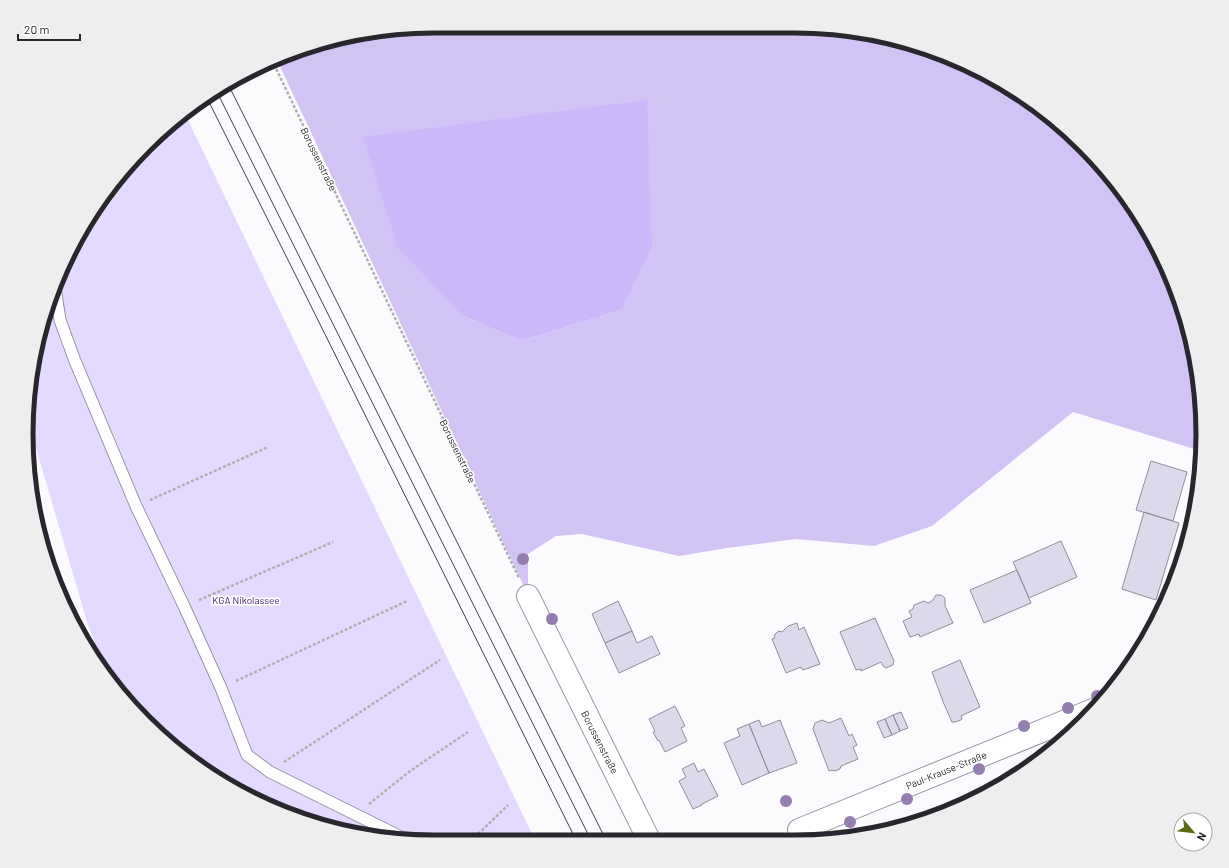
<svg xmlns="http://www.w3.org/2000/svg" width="1229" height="868" viewBox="0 0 1229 868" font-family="Barlow,sans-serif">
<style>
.green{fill:#e4d9ff}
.forest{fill:#d1c3f4;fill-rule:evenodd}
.water{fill:#ccb9fa}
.building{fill:#ded9ea;stroke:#918d9c}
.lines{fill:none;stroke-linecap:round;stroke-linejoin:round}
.service-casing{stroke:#9793a3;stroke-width:13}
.minor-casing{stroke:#9793a3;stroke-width:24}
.path{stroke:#afaeb2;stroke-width:2.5;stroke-dasharray:3 2;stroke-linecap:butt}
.service{stroke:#fff;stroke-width:11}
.minor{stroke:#fff;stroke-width:22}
.tram{stroke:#414045;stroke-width:1}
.tree{fill:#947db1}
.labels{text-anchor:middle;stroke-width:3.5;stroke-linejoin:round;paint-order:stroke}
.street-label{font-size:10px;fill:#28272d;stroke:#fff}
.park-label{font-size:10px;fill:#401773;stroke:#fff}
.rim{fill:none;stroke:#28272d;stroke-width:5}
</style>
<rect width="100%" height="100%" fill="#fbfafd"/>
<path class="green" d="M185,114l350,726 -127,1 -79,-13 -75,-28 -68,-42 -59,-55 -22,-33 -17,-45 -60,-204 1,-40 28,-103 24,-48 46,-65z"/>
<path class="forest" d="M434,26h361l80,8 76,23 48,24 65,46 38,38 46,65 33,73 18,78 2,70 -128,-39 -141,114 -58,20 -78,-7 -69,9 -48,8 -97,-22 -26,2 -28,18v41l-252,-537 52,-18zM621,310l-100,31 -58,-25z"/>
<path class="water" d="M647,100l5,147 -31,63 -100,31 -58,-25 -65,-68 -35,-111z"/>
<path class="building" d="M1151,461l36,11 -14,49 -37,-11z
M1144,512l35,11 -23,77 -34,-11z
M1061,541l16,36 -48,21 -16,-36z
M1017,570l14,33 -47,20 -14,-33z
M936,595h5l4,3v8l8,17 -33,14 -1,-3 -9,3 -7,-16 9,-4 -3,-6 4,-2 1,-4 10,-4 4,2 4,-2z
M618,601l14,30 -27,12 -13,-29z
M875,618l19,43 -1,4 -7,3 -3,-2 -2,-4 -20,9v-2l-5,1 -16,-38z
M797,623l2,7 5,-3 16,37 -17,6 -2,-3 -15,6 -14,-34 3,-1 -1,-2 2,-3 3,-2 3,1 6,-6z
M632,631l5,12 15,-7 8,18 -41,19 -14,-30z
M960,660l20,47 -19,9 1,2 -1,2 -6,2h-3l-8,-18 -12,-32z
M675,706l10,20 -4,2 6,13 -22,11 -6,-12 -1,1 -5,-9 2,-1 -6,-12z
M901,712l7,16 -8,3 -7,-16z
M893,715l7,16 -8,4 -7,-16z
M841,718l8,18 3,-2 5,11 -4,2 5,12 -17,7 -1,3 -5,2 -3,-1 -3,1 -16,-42 2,-6 7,-3 7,3z
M885,719l7,16 -8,3 -7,-16z
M759,720l3,7 18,-7 17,43 -28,10 -20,-49z
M749,724l20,49 -27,12 -18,-42 16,-7 -3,-7z
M694,763l4,9 6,-3 14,27 -16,8v1l-9,4 -14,-28 7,-4 -4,-8z"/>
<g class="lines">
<g class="service-casing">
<path id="service" d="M55,287l5,33 15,41 61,145 48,100 37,82 26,67 23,17 139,69"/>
</g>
<g class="minor-casing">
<path id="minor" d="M528,596l121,244
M799,830l294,-120"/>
</g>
<path class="path" d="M272,60l247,518
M150,500l118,-53
M199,600l134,-58
M236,681l171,-80
M284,762l156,-102
M369,804l41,-33 58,-39
M471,841l37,-36"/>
<use href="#service" class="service"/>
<use href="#minor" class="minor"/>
<path class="tram" d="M228,84l378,756
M216,90l375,750
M206,96l98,196 272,548"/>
</g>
<g class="tree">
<circle cx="523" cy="559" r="6"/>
<circle cx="552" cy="619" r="6"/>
<circle cx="1097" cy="696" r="6"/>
<circle cx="1068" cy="708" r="6"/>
<circle cx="1024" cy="726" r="6"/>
<circle cx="979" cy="769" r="6"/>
<circle cx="907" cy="799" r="6"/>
<circle cx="786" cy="801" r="6"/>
<circle cx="850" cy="822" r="6"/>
</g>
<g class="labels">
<g class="street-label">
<text transform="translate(319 159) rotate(64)" y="4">Borussenstraße</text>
<text transform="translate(458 451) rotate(64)" y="4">Borussenstraße</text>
<text transform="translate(600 742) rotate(63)" y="4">Borussenstraße</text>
<text transform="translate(946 770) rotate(-22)" y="4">Paul-Krause-Straße</text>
</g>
<g class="park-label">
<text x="246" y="604">KGA Nikolassee</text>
</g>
</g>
<path d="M0 0H1229V868H0ZM434 33H795A401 401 0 0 1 1196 434V434A401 401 0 0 1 795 835H434A401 401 0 0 1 33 434V434A401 401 0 0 1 434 33Z" fill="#eee" fill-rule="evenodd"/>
<path class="rim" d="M434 33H795A401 401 0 0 1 1196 434V434A401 401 0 0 1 795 835H434A401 401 0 0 1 33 434V434A401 401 0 0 1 434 33Z"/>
<g transform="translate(1193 832) rotate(118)"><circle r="19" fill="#ffffff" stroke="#a9a9ab"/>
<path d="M0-3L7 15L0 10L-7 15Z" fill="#5e6b14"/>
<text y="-6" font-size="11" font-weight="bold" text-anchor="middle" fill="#28272d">N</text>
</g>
<path d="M18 34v6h62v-6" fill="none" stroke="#28272d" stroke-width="2"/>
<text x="24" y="34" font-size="12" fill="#28272d" stroke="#ffffff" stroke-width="3" paint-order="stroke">20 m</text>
</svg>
